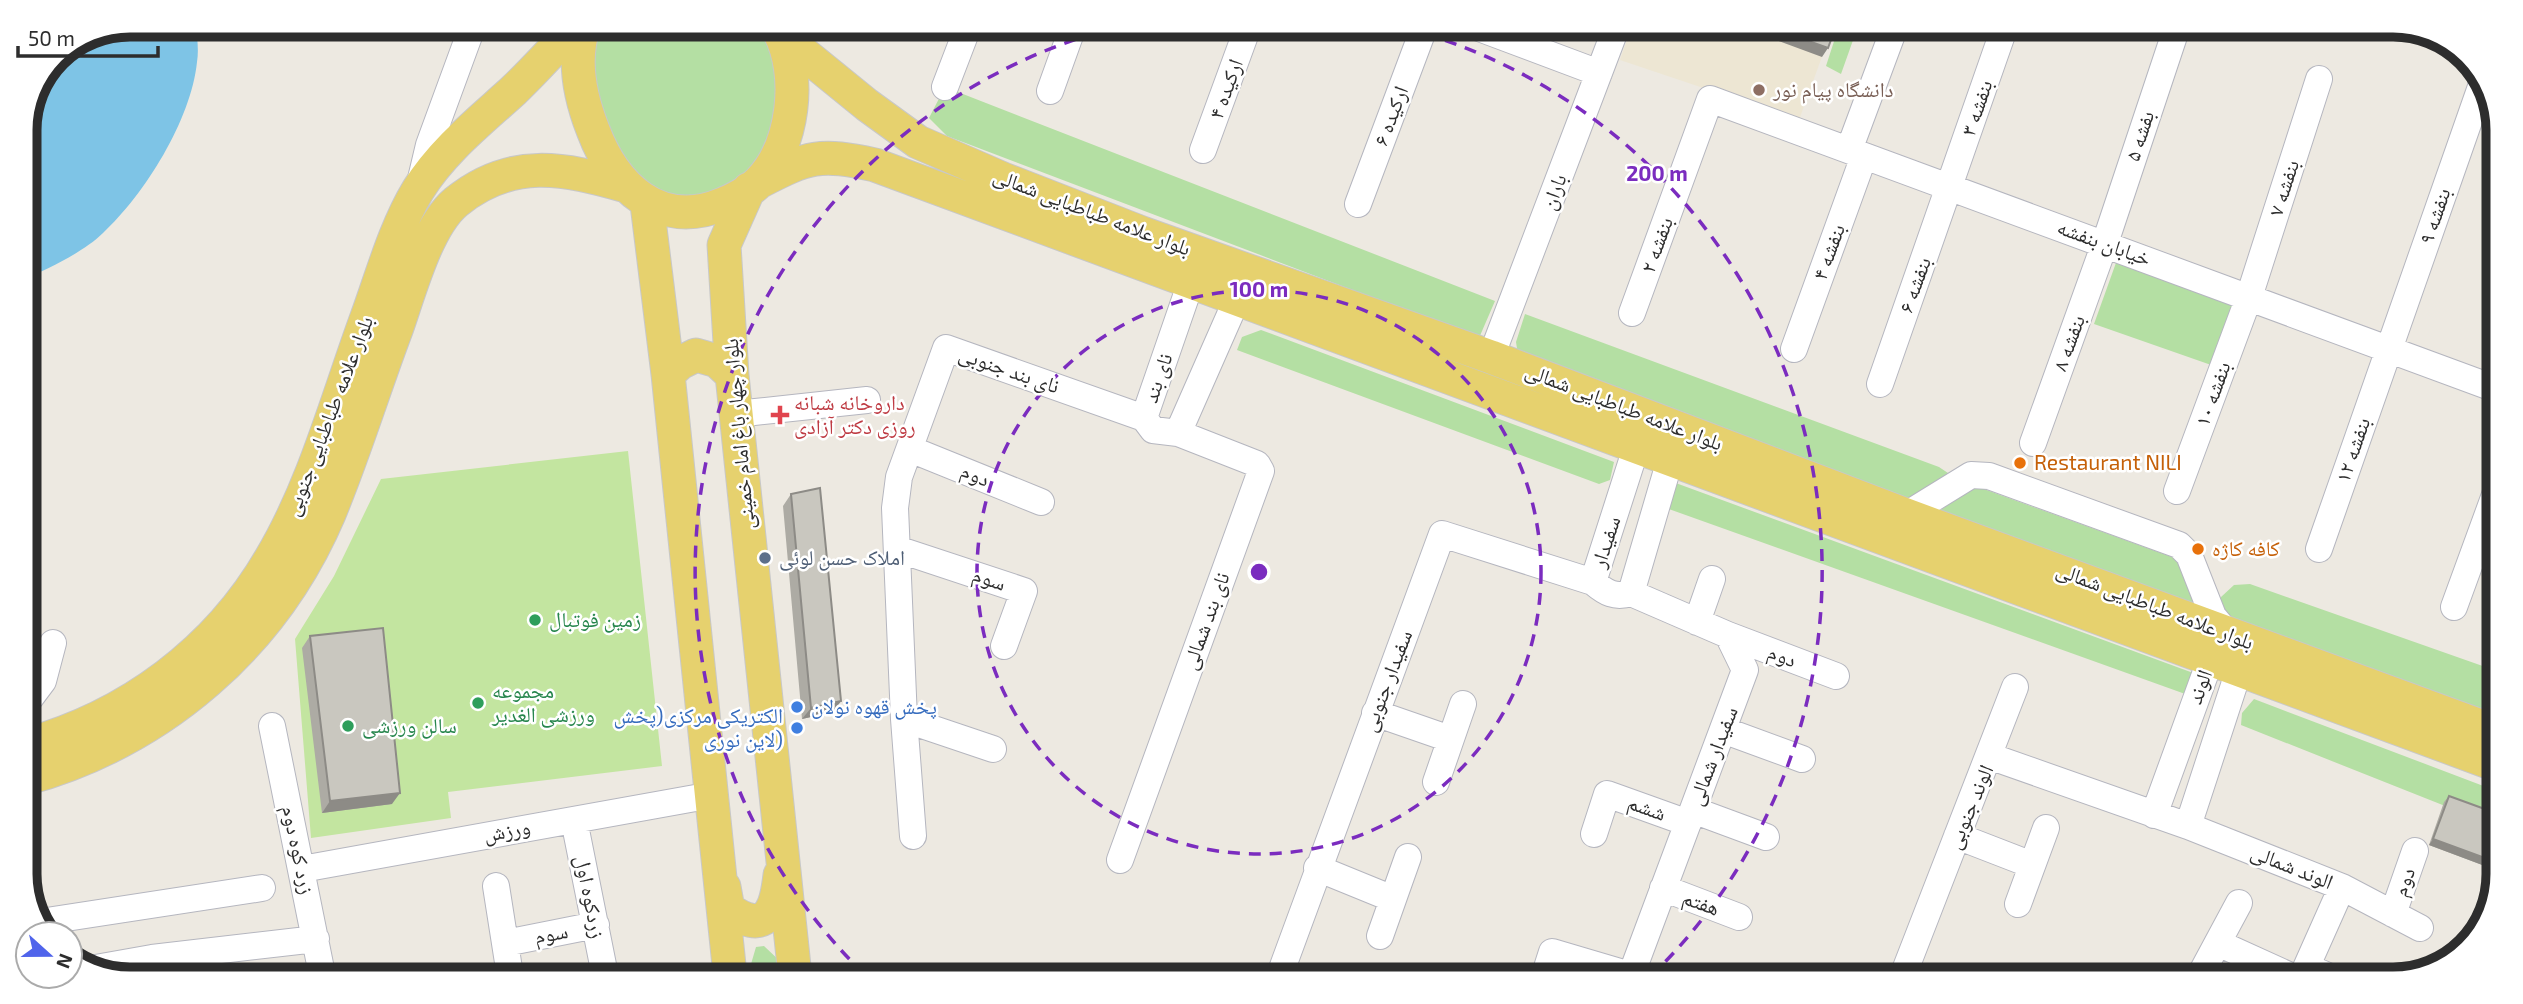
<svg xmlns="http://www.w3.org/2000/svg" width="2523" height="1004" viewBox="0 0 2523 1004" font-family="'Exo 2','Noto Naskh Arabic',sans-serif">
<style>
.education{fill:#ede6d3}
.green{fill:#b4dfa3}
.pitch{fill:#c3e5a0}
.water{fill:#7ec4e6}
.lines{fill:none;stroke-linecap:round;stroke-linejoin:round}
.minor-casing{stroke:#b5b6bf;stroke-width:28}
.major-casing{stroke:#c8c8c8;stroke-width:35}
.minor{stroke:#fff;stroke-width:26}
.major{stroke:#e6d16e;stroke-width:33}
.wall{fill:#adaba4}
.shaded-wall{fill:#8d8b86}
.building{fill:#c9c7bf;stroke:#8d8b86;stroke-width:2}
.ring{fill:none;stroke:#7b2cbf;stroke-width:3.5;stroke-dasharray:12 9}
.education-dot{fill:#8d6e63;stroke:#fff;stroke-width:2.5}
.health-dot{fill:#e0444e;stroke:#fff;stroke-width:2.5}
.food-dot{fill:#e8710a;stroke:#fff;stroke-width:2.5}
.service-dot{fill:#5c6f8a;stroke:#fff;stroke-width:2.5}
.leisure-dot{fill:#2e9e5b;stroke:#fff;stroke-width:2.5}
.shop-dot{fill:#3f7fe0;stroke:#fff;stroke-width:2.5}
.labels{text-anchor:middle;stroke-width:5;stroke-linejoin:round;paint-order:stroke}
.street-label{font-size:21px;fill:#2d2d2d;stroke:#fff}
.education-label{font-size:21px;fill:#785e54;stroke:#fff;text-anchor:start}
.health-label{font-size:21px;fill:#be3a42;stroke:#fff;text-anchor:start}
.food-label{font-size:21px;fill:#c56008;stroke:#fff;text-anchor:start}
.service-label{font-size:21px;fill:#4e5e75;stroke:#fff;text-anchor:start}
.leisure-label{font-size:21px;fill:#27864d;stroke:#fff;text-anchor:start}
.shop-label{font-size:21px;fill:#366cbe;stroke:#fff;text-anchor:start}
.rim{fill:none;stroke:#2d2d2d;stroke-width:9}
.centre{fill:#7b2cbf;stroke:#fff;stroke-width:3.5}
.ring-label{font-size:21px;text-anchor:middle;font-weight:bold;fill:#7b2cbf;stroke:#fff;stroke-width:5;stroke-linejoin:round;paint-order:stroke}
</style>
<rect width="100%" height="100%" fill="#ede9e1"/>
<path class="education" d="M1631,28l201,1 -33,91 -179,-60z"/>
<path class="green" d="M592,26h171l14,38 -4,71 -22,38 -56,28 -36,-4 -30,-23 -40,-95z
M1838,29h19l-16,45 -15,-8z
M945,87l550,214 -16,37 -532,-202 -18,-18z
M2117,260l119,42 -22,64 -120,-42z
M1525,314l414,153 9,6 -3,9 -43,22 -384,-149 -2,-13z
M1261,330l353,132 -4,18 -11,4 -362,-134 5,-13z
M1673,482l523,192 -8,21 -522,-187z
M1981,488l191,69 19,11 9,27 -8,12 -254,-95 30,-22z
M2250,584l244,86v51l-261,-96 -12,-15v-13l13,-12z
M2254,699l240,91 -1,35 -252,-100 1,-12z
M764,946l19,18 1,11h-31l-2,-11 5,-17z"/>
<path class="pitch" d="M628,451l34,315 -214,26 3,26 -140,20 -16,-199 39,-63 47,-97z"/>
<path class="water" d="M130,25h66c1,12 3,25 1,37 -6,58 -52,132 -94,171 -17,17 -55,37 -78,45v-155l31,-68z"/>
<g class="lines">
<g class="minor-casing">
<path id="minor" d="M1479,28l120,45
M945,87l23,-60
M1050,91l23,-64
M1203,150l45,-123
M1849,150l45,-121
M420,183l9,-38 44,-120
M1358,204l66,-176
M1191,282l-47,136 9,12 25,3 59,-134
M1632,313l78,-214 786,290
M1794,349l70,-193
M1491,357l125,-329
M1880,384l124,-355
M736,414l131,-14
M2033,443l72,-200 71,-213
M1636,448l-43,134c13,11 22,16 38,11l39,-133
M910,449l131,53
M2177,491l72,-194 70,-218
M1906,515l65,-40 18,1 190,69 10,10 24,61 15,18 11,36 -51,156
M897,549l127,42 -20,55
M2319,549l164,-468
M2454,607l42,-115
M1697,622l15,-43
M1728,635l108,41
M25,705l18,-24 10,-38
M1375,713l75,26
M904,719l89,30
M272,726l50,248
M1723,730l79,29
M1989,756l199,70 154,61 78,41
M1436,782l27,-78
M1693,810l73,27
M2154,815l57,-157 10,-14
M574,820l31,155
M1594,834l13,-40 81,29
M913,836l-9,-117 -9,-211 4,-31 47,-129 198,70
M1957,836l75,29
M1120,860l141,-389 -4,-7 -79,-31
M1317,868l76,31
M302,869l410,-74
M496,886l14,89
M1663,888l76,29
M2018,904l28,-76
M2393,914l22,-63
M40,922l222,-34
M1380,936l28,-79
M505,943l91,-18
M2218,943l79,36
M2307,967l28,12
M90,969l62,-11 164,-19
M2203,970l36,-67
M1279,977l163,-443 151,48
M1544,977l8,-25 88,26
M1630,978l115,-308 -17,-35 -97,-42
M1902,978l113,-291
M2301,979l41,-92"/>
</g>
<g class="major-casing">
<path id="major" d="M584,26c-12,34 -4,71 9,104 21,56 66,101 130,74 11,-4 27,-13 36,-22 35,-36 43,-107 20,-151
M781,35l86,70 51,37 85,37 139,54 349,124 415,158 588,216
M759,182c50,-26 60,-29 116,-17l1619,599
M749,189l-25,56 8,130 63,601
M647,204l21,170 62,601
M668,374l12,-11 16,-8 21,6 15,14
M25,745c103,-28 192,-94 246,-187 43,-72 67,-162 96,-241 15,-41 28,-89 51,-127 24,-39 62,-69 95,-99 22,-21 42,-43 62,-65
M25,779c137,-38 248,-134 304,-265 25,-60 44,-123 67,-184 13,-36 30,-103 60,-128 55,-45 108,-34 170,-16
M724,887l4,22c39,28 48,1 52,-34"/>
</g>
<use href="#minor" class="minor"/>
<use href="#major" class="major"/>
</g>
<path class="wall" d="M791,494l50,207 -8,11 -31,7 -19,-213z
M310,636l82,168 -70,9 -20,-165z
M2449,796l44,16v57l-64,-24 15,-43z"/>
<path class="shaded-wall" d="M1754,29h21l53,19 -6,9 -70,-26z
M841,701l-8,11 -31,7 9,-11z
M400,793l-8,11 -70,9 8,-12z
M2433,839l60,22v8l-64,-24z"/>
<path class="building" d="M1775,29h60l-7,19z
M820,488l21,213 -30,7 -20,-214z
M383,628l17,165 -70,8 -20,-165z
M2449,796l44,16v49l-60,-22z"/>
<g class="ring">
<circle cx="1259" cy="572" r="282"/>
<path d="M864 974A563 563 0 0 1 1113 28M1405 28A563 563 0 0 1 1650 977"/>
</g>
<circle class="education-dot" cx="1759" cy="90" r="7"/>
<path class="health-dot" d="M776.5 404.5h7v7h7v7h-7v7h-7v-7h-7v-7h7z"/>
<g class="food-dot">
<circle cx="2020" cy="463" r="7"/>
<circle cx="2198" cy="549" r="7"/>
</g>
<circle class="service-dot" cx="765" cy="558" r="7"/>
<g class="leisure-dot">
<circle cx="535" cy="620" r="7"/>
<circle cx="478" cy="703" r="7"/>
<circle cx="348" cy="726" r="7"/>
</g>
<g class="shop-dot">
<circle cx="797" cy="707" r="7"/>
<circle cx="797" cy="728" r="7"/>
</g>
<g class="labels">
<g class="street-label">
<text transform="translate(1226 89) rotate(-70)" y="7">ارکیده ۴</text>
<text transform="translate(1977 108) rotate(-71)" y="7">بنفشه ۳</text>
<text transform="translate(1391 116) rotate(-69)" y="7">ارکیده ۶</text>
<text transform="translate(2140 136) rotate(-72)" y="7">بفشه ۵</text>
<text transform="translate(2284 188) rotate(-72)" y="7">بنفشه ۷</text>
<text transform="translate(1554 192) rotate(-69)" y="7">باران</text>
<text transform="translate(1092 212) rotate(21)" y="7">بلوار علامه طباطبایی شمالی</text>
<text transform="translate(2435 216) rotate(-71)" y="7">بنفشه ۹</text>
<text transform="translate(2104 243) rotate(20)" y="7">خیابان بنفشه</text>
<text transform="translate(1657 245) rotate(-70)" y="7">بنفشه ۲</text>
<text transform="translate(1829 252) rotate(-70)" y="7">بنفشه ۴</text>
<text transform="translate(1915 285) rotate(-70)" y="7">بنفشه ۶</text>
<text transform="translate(2069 343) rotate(-70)" y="7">بنفشه ۸</text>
<text transform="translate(1009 370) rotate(19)" y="7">نای بند جنوبی</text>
<text transform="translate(1158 378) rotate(-71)" y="7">نای بند</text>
<text transform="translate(2213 394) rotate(-70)" y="7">بنفشه ۱۰</text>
<text transform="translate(1624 407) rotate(21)" y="7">بلوار علامه طباطبایی شمالی</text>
<text transform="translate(329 416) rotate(-69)" y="7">بلوار علامه طباطبایی جنوبی</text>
<text transform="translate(739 434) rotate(-95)" y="7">بلوار چهار باغ امام خمینی</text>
<text transform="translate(2353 450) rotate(-71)" y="7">بنفشه ۱۲</text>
<text transform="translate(975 475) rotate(22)" y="7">دوم</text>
<text transform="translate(1606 542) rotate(-72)" y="7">سفیدار</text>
<text transform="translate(989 579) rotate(18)" y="7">سوم</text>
<text transform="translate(2155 606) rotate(21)" y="7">بلوار علامه طباطبایی شمالی</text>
<text transform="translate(1206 621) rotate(-70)" y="7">نای بند شمالی</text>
<text transform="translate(1782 656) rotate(21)" y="7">دوم</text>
<text transform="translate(1387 681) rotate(-69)" y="7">سفیدار جنوبی</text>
<text transform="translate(2200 687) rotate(-70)" y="7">الوند</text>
<text transform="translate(1713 756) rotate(-69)" y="7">سفیدار شمالی</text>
<text transform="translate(1970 807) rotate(-67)" y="7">الوند جنوبی</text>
<text transform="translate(1647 808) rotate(20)" y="7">ششم</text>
<text transform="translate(507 831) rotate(-10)" y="7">ورزش</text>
<text transform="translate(298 850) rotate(78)" y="7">زرد کوه دوم</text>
<text transform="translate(2292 867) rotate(22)" y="7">الوند شمالی</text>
<text transform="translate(2404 882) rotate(-70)" y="7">دوم</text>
<text transform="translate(590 897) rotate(79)" y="7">زردکوه اول</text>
<text transform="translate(1701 903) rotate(20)" y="7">هفتم</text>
<text transform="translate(551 934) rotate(-11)" y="7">سوم</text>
</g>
<g class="education-label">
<text x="1773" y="97">دانشگاه پیام نور</text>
</g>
<g class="health-label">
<text x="794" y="410">داروخانه شبانه<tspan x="794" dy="24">روزی دکتر آزادی</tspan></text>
</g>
<g class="food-label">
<text x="2034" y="470">Restaurant NILI</text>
<text x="2212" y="556">کافه کاژه</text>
</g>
<g class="service-label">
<text x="779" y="565">املاک حسن لوئی</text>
</g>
<g class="leisure-label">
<text x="549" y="627">زمین فوتبال</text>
<text x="492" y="698">مجموعه<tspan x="492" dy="24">ورزشی الغدیر</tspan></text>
<text x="362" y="733">سالن ورزشی</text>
</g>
<g class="shop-label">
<text x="811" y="714">پخش قهوه نولان</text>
<text x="783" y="723" text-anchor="end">الکتریکی مرکزی(پخش<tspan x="783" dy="24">لاین نوری)</tspan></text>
</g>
</g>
<path d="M0 0H2523V1004H0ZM130 37H2393A93 93 0 0 1 2486 130V874A93 93 0 0 1 2393 967H130A93 93 0 0 1 37 874V130A93 93 0 0 1 130 37Z" fill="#fff" fill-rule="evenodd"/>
<path class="rim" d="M130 37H2393A93 93 0 0 1 2486 130V874A93 93 0 0 1 2393 967H130A93 93 0 0 1 37 874V130A93 93 0 0 1 130 37Z"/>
<circle cx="1259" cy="572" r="10" class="centre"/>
<g class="ring-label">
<text x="1657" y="181">200 m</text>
<text x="1259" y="297">100 m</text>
</g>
<g transform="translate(49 955) rotate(111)"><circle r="33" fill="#ffffff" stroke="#ababab" stroke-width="2"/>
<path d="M0-5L12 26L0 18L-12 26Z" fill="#5064eb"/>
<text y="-10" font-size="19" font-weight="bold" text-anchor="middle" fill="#2d2d2d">N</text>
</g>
<path d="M18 46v10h140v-10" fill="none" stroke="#2d2d2d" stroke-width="3.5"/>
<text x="28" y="46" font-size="21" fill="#2d2d2d" stroke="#ffffff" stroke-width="5" paint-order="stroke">50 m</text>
</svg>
